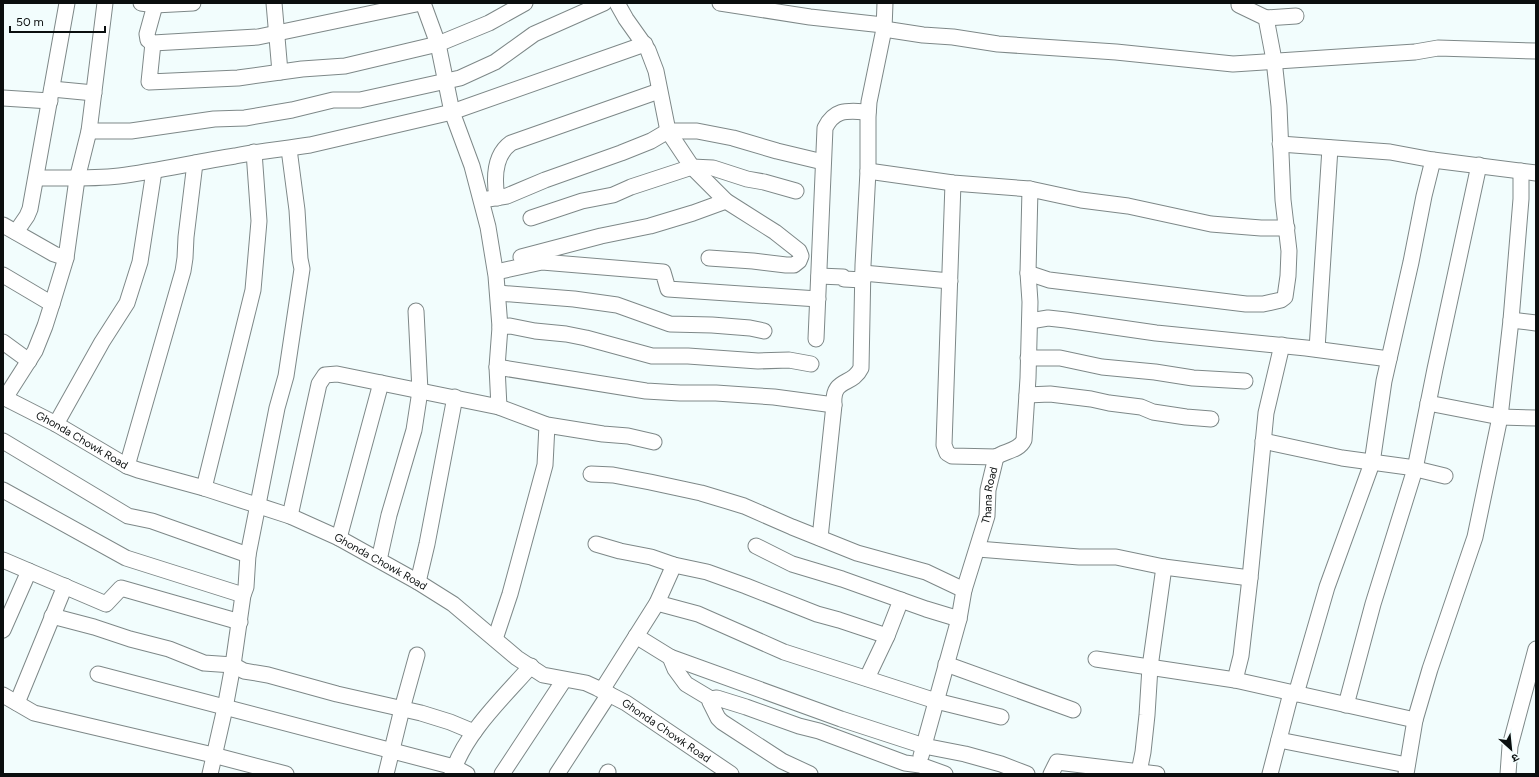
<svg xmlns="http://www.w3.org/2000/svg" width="1539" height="777" viewBox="0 0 1539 777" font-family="Figtree,'Noto Sans Devanagari',sans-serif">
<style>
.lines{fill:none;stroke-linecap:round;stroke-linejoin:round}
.minor-casing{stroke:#7e8888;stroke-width:17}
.minor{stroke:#fff;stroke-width:15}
.labels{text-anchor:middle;stroke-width:3;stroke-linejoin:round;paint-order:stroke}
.street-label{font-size:11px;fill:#0a0e0e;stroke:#f2fdfd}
</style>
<rect width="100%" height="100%" fill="#f2fdfd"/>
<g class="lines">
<g class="minor-casing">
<g id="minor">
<path d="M141,3l14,2 38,-2"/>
<path d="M274,3l6,69"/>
<path d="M423,3l15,41 14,68 20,54 16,61 8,49 4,51 -3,40 2,40"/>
<path d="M617,3l9,16 22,31 8,21 12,60h29l36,7 44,13 46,11"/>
<path d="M720,3l90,14 73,8"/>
<path d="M155,5l-8,29 1,6 5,3 105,-6 163,-34"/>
<path d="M1266,18l30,-2"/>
<path d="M884,29l39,6 30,2 45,7 118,8 117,12 182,-12 23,-4 98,3"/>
<path d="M153,43l-4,39 89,-4 64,-9 43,-3 93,-22 51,-21 36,-20"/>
<path d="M52,89l42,4"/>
<path d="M3,98l47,3"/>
<path d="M89,131h42l83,-12 31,-1 47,-8 41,-10h27l100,-22 35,-16 39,-28 70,-31"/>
<path d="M1280,144l110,8 43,8 103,13"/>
<path d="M868,171l85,12 77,6 51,11 47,6 83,18 50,4h26"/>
<path d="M37,178c27,0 54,1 82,-2 39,-5 77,-14 116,-20 25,-5 50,-7 75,-11l142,-33 193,-68"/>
<path d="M953,183l-9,262 3,8 5,3 44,1"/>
<path d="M497,198c-3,-19 -3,-43 14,-55l148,-52"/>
<path d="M482,200l25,-4 38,-16 76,-27 30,-12 17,-10 24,36 34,34 49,31 24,19 2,5 -2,5 -5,4h-8l-33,-4 -44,-3"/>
<path d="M531,218l51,-17 31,-6 18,-8 61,-20 21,1 34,11 17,3 32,9"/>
<path d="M3,225l51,29 12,4"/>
<path d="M16,232l11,-16 3,-7 37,-206"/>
<path d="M521,257l80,-21 49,-10 43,-13 33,-12"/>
<path d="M496,272l46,-10 121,10 5,17 150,10"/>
<path d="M863,273l87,8"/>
<path d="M1028,273l21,7 197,24h17l18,-4 4,-3 3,-21 1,-25 -6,-51 -4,-94 -5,-46 -8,-42 -27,-13v-2"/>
<path d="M3,275l49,29 14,-46 11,-79 12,-48 16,-128"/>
<path d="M819,276l24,1 1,2 19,1"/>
<path d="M498,293l76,6 43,6 53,19 42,1 38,3 14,3"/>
<path d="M1511,320l25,3"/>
<path d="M1030,321l18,-3 18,2 90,13 150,15 83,11"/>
<path d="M500,327l10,-1 25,5 31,3 20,4 66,18h36l70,5 31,-1 22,4"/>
<path d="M816,339l9,-211c10,-20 23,-17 43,-16"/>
<path d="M3,342l26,19"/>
<path d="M1317,349l13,-201"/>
<path d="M1028,358h32l42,9 53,5 38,6 52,3"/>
<path d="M497,367l149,24 34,2h36l58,4 60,8"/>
<path d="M1027,395l23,-1 41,5 18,4 32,4 12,5 33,5 25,2"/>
<path id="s1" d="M3,397l53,27 71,42 11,4 66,18 86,28 49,22 79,44 35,22 64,54 26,17 43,8 11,5 29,15 105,71"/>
<path d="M5,398l30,-47 10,-25 7,-22"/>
<path d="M1428,403l72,14 36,1"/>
<path d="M56,424l46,-82 25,-39 13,-41 14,-91"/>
<path d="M3,441l125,75 24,5 96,34"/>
<path d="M1263,441l79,17 66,9 37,9"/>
<path d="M996,457c8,-6 23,-6 28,-17l4,-62 2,-76 -2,-29 2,-84"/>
<path d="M127,466l56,-195 2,-13 1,-21 9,-74"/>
<path d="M591,474l22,1 37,7 51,11 43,13 48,21 65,26 69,19 38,18"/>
<path d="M204,488l49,-198 6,-69 -5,-69"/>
<path d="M3,490l123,68 117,37"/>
<path d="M290,516l29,-132 6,-9 12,-1 162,33 48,18 56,9 25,2 26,6"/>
<path d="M339,538l42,-155"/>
<path d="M820,538l14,-133c-2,-28 18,-18 27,-37l2,-103 5,-94v-54l1,-15 15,-73 1,-26"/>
<path d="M596,544l24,7 31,6 23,8 33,7 39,14 71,28 22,6 48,16"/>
<path d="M756,546l36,18 50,15 84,30 33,10"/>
<path d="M978,549l101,8h37l48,10 86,11"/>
<path d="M3,560l103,44 15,-16 119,34"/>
<path d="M379,560l10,-45 25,-85 6,-39 -4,-80"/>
<path d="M418,582l9,-38 28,-147"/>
<path d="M657,603l41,11 86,38 152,49 65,16"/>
<path d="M52,616l42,11 36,12 39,10 35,14 29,2 11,6 24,4 69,19 84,19 29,9 24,10"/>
<path d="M3,630l26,-59"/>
<path d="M636,636l34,21 5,12 11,15 25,15"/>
<path d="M495,639l15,-45 35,-129 2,-40"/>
<path d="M670,657l171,62 83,27 41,8 36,10 26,10"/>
<path d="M1096,659l139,21 180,40"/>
<path d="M946,664l127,46"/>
<path d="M98,674l356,93 13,7"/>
<path d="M867,678l20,-42 14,-36"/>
<path d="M1235,680l6,-24 9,-78 16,-165 16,-68"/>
<path d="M602,690l55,-87 17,-38"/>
<path d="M1296,694l31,-107 45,-124 12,-82 27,-119 13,-66 9,-36"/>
<path d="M3,695l31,18 179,42 73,19"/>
<path d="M17,703l48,-117"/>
<path d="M1346,705l27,-101 42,-135 20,-100 44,-204"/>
<path d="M1279,740l128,25"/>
<path id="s2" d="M921,756l38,-137 5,-29 23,-74 1,-26 8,-33"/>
<path d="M1139,772l4,-20 4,-37 3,-48 14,-100"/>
<path d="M210,774l15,-66 8,-43 10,-70 3,-8 2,-32 29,-147 9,-32 16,-107 -2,-10 -3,-49 -8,-61"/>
<path d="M386,774l16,-65 15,-54"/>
<path d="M452,774c13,-41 51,-76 79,-108"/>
<path d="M502,774l62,-94"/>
<path d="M557,774l52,-80"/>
<path d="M607,774l1,-2"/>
<path d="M810,774l-28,-13 -60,-39 -4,-4 -8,-16 1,-3 6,-1 29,9 53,19 20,5 86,32 15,2 25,9"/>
<path d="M1051,774l6,-12 100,12"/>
<path d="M1270,774l21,-81"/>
<path d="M1406,774l9,-54 15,-51 45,-132 25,-120 11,-97 10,-121v-28"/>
<path d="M1508,774l2,-28 26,-97"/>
</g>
</g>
<use href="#minor" class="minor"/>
</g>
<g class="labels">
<g class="street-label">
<text dy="4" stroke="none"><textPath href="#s1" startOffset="90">Ghonda Chowk Road</textPath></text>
<text dy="4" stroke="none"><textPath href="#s2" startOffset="270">Thana Road</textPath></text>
<text dy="4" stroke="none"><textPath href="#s1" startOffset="414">Ghonda Chowk Road</textPath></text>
<text dy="4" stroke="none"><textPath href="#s1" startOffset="750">Ghonda Chowk Road</textPath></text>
</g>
</g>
<rect width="1539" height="777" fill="none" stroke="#0a0e0e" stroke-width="8"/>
<g transform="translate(1511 749) rotate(153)" stroke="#f2fdfd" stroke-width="3" paint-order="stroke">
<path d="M0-3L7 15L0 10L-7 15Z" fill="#0a0e0e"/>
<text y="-6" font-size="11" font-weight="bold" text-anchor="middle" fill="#0a0e0e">उ</text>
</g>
<path d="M10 26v6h95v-6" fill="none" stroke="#0a0e0e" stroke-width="2"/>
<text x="16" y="26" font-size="12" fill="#0a0e0e" stroke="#f2fdfd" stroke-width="3" paint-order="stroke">50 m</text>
</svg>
